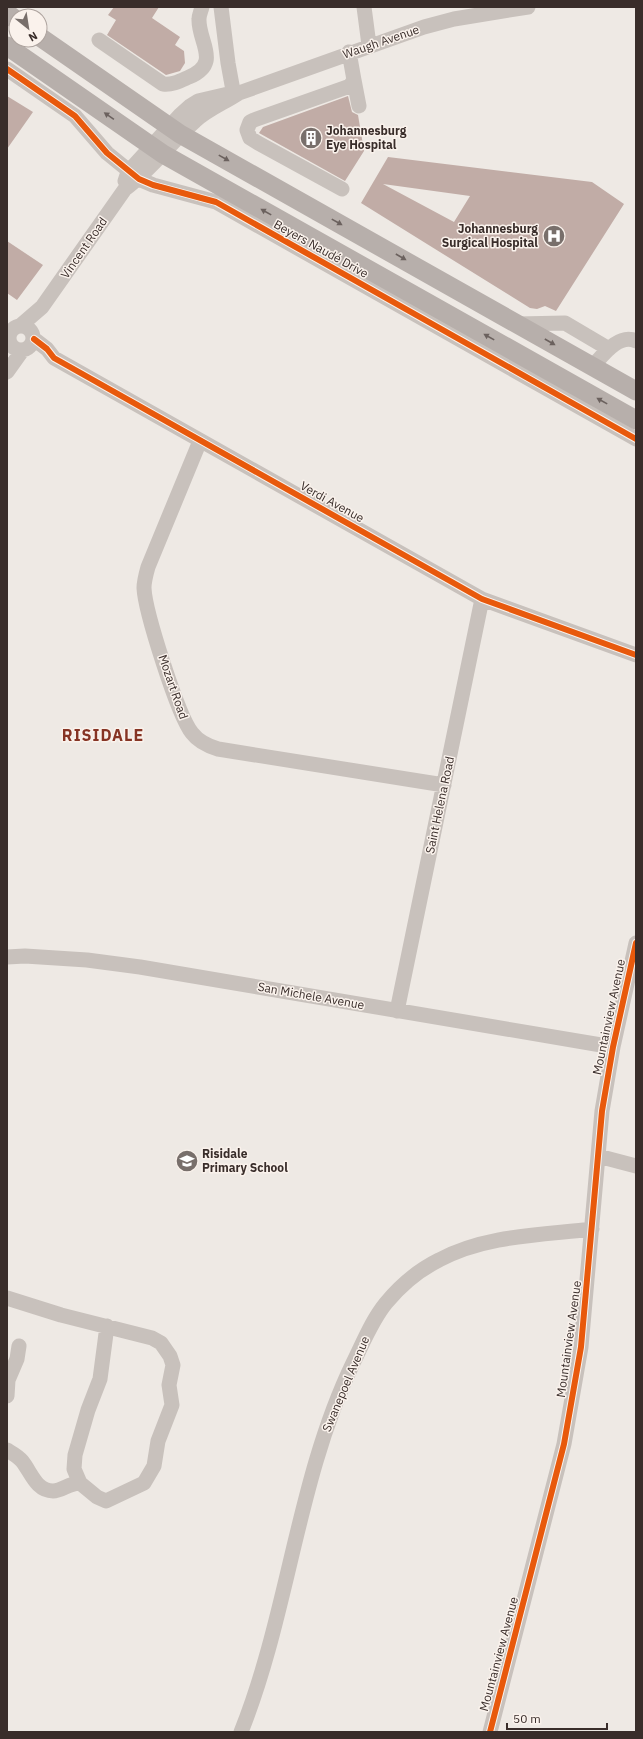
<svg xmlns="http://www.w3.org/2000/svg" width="643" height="1739" viewBox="0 0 643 1739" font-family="'IBM Plex Sans',sans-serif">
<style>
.building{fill:#c1aca6;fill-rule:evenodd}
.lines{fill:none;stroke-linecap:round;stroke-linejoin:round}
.minor{stroke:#c8c1bc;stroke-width:15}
.major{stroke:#b7afab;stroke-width:19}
.cycleway-casing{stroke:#faf2ec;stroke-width:8}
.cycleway{stroke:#e8590c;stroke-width:6}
.oneway{fill:#6b615e}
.labels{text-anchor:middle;stroke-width:3;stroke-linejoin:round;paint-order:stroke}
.street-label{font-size:12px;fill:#392d2a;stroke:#faf2ec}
.poi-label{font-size:12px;font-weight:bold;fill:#392d2a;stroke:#faf2ec;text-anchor:start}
.district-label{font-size:16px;font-weight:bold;letter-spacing:1px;fill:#863424;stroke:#faf2ec}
</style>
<rect width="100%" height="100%" fill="#eee9e4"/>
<path class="building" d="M114,7h45l-7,11 28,19 -5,8 9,6 1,12 -5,8 -14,4 -59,-40 9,-15 -8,-5z
M7,96l26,16 -26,37z
M348,96l4,16 6,3 6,36 -19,30 -86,-48 4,-6z
M388,157l204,25 32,22 -68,107 -11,-5 -8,3 -7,-1 -169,-105zM383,184l87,12 -16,26z
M7,241l36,24 -26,35 -10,-7z"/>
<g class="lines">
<path class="minor" d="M221,7l7,56 6,33
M364,7l5,38
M99,40l64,44c10,1 17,-3 26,-7 33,-14 9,-35 10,-58 0,-4 2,-8 3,-12
M7,69l68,47 32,37 32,26 14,6 63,17 420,237
M354,80l5,26
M125,181l3,-9 52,-57 10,-9 8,-5 30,-7
M342,189l-84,-46 -8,-5 -3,-8 3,-8 4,-2 96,-34 4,-6 -5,-28
M518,324l47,-1 44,26
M9 338a12 12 0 1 1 24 0a12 12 0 1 1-24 0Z
M20,326l22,-19 83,-118c27,-20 45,-46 70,-68 13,-12 29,-18 44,-28l185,-66 30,-8 74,-12
M34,339l13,10 7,9 428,241 154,56
M593,366c10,-11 26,-33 43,-25
M7,372l15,-21
M200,441l-52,126c-2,7 -4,14 -4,21 1,23 34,128 48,145 6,8 16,13 26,16l226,36
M7,957l18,-1 62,4 53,7 473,80
M397,1011l85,-412
M598,1156l38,10
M7,1298l54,17 91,23 9,5 9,13 3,9 -4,20 3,20 -14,36 -4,25 -10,17 -38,18 -9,-4 -17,-14 -6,-14 1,-14 13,-45 12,-31 7,-53
M7,1396l1,-16 9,-21 2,-13
M7,1450c5,3 11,6 15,11 9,11 14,30 31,30 9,0 16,-8 27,-8
M241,1732c48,-120 56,-253 112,-369 10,-20 19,-43 33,-60 14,-17 33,-33 53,-43 46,-25 103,-25 153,-31
M490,1732l74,-288 17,-97 21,-236 11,-64 23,-104"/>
<path class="major" d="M7,13l9,7
M40,37l140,97 456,257
M7,46l156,108 473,266"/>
<g class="cycleway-casing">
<path id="cycleway" d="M7,69l68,47 32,37 32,26 14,6 63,17 420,237
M34,339l13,10 7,9 428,241 154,56
M490,1732l74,-288 17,-97 21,-236 11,-64 23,-104"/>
</g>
<use href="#cycleway" class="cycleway"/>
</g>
<defs><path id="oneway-solid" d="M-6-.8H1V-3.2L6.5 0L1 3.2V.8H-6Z"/></defs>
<g class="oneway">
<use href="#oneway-solid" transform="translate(109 116) rotate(-145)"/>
<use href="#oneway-solid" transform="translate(224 158) rotate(29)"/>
<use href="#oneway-solid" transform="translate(266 212) rotate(-151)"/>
<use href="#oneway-solid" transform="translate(337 222) rotate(29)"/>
<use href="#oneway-solid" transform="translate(401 257) rotate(30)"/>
<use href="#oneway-solid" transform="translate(489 337) rotate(-151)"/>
<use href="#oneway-solid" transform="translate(550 342) rotate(30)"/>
<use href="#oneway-solid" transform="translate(602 401) rotate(-151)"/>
</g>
<defs>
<g id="building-disc" transform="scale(1.15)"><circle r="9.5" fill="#786f6b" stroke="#faf2ec"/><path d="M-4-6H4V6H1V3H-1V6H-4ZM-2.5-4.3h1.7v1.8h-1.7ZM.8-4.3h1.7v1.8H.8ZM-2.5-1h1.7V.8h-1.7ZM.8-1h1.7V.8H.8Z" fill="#fff"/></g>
<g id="hospital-disc" transform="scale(1.15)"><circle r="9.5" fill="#786f6b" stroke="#faf2ec"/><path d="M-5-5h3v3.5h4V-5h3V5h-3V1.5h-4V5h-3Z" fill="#fff"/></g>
<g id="school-disc" transform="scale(1.15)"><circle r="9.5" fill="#786f6b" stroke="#faf2ec"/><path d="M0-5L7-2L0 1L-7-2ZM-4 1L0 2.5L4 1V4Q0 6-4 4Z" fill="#fff"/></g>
</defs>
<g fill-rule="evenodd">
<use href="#building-disc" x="311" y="138"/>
<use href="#hospital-disc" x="554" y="236"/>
<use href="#school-disc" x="187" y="1161"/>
</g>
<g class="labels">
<g class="street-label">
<text transform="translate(381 42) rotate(-19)" y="4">Waugh Avenue</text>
<text transform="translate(84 248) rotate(-55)" y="4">Vincent Road</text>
<text transform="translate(321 249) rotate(29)" y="4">Beyers Naudé Drive</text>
<text transform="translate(332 502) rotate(29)" y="4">Verdi Avenue</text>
<text transform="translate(173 687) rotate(71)" y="4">Mozart Road</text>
<text transform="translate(440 805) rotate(-78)" y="4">Saint Helena Road</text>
<text transform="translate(311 996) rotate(10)" y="4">San Michele Avenue</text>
<text transform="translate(609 1017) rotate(-78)" y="4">Mountainview Avenue</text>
<text transform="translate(569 1339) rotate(-82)" y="4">Mountainview Avenue</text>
<text transform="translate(346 1384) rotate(-67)" y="4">Swanepoel Avenue</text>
<text transform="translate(499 1654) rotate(-75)" y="4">Mountainview Avenue</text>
</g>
<g class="poi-label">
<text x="326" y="135">Johannesburg<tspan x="326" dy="14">Eye Hospital</tspan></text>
<text x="538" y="233" text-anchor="end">Johannesburg<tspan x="538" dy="14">Surgical Hospital</tspan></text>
<text x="202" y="1158">Risidale<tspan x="202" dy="14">Primary School</tspan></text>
</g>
<g class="district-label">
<text x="103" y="741">RISIDALE</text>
</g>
</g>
<rect width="643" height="1739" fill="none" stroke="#392d2a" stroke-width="16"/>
<g transform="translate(28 28) rotate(150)"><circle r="19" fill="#faf2ec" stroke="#ada39e"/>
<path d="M0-3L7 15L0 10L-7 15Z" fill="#786f6b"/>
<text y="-6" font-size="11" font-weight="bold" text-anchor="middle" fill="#392d2a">N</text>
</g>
<path d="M507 1723v6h100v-6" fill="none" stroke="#392d2a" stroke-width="2"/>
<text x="513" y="1723" font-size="12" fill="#392d2a" stroke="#faf2ec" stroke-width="3" paint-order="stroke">50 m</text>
</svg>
